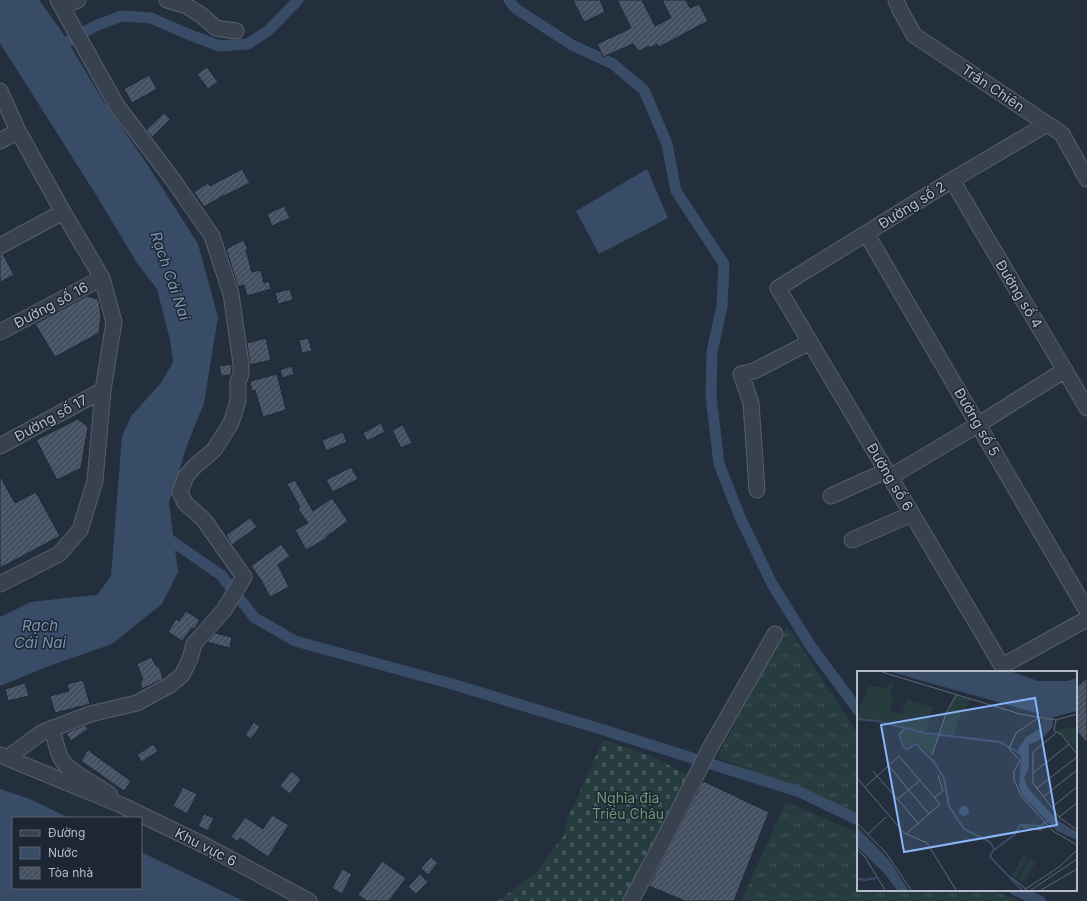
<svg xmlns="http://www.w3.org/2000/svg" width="1087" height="901" viewBox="0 0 1087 901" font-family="Inter,sans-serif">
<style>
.grass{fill:url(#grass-tufts)}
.cemetery{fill:url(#cemetery-stones)}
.water{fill:#384c67}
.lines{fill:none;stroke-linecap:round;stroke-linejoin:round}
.canal{stroke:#384c67;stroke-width:11}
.building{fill:url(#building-hatch);stroke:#1f2835}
.minor-casing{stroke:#565f6c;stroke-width:17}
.minor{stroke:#38414e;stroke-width:15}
.labels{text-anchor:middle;stroke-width:3;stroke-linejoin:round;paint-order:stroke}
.street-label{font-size:14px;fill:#b4bcc9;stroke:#1d2633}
.park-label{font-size:14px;fill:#6a9a75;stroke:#1d2633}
.water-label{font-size:15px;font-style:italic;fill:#7b92b1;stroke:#1d2633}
.inset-river{fill:none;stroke:#384c67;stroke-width:2}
.inset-road{fill:none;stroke:#5e6776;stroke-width:1}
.view{fill:#88b4f9;fill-opacity:0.15;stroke:#88b4f9;stroke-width:2}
.inset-edge{fill:none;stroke:#b4bcc9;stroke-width:2}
</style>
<defs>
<pattern id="grass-tufts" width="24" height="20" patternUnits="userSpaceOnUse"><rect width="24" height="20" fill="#263c3f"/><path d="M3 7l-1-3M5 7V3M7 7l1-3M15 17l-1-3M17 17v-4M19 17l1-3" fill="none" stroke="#435659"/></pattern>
<pattern id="cemetery-stones" width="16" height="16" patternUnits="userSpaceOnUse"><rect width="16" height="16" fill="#263c3f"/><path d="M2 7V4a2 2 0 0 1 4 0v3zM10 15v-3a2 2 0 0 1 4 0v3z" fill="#435659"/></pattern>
<pattern id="building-hatch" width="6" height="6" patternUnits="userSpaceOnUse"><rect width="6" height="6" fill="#455162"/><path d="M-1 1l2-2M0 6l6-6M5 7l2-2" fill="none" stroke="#5d6877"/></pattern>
</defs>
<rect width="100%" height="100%" fill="#242f3e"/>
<path class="grass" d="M787,626l71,108v80l-141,-57z
M786,802l72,31v57h135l25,11h-277z"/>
<path class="cemetery" d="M603,740l48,16 47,24 -64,121h-136l39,-29 27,-37 3,-17 7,-13z"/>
<path class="water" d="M0,0h39l21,29 44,73 41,59 53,83 20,73 -14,86 -17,42 -18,58 9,69 -16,32 -50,40 -63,22 -49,20v-69l31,-15 35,-4 31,-3 14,-19 11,-140 10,-21 29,-32 12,-21 -3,-22 -13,-51 -20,-26 -39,-65 -98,-155z
M647,169l21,49 -69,36 -23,-43z
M0,789l30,10 39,19h-56v70h128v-36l102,49h-243z"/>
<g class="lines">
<path class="canal" d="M509,0l6,8 57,37 41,19 31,26 23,54 9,47 48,73 -2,42 -10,46 -1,44 8,68 21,53 32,67 38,61 48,65
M53,46l16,-5 26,-15 27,-10 29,2 39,17 30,11 28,-2 21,-14 29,-30
M163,535l58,40 34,43 40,23 157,43 142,43 206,65 58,28
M1015,890l25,11"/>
</g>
<path class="building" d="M573,0h27l5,12 -21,10z
M617,0h25l13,26 16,-8 -9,-18h24l4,8 9,-4 9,17 -49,26 -2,-3 -7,4 -1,-2 -10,5 -6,-7 -30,13 -6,-13 34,-16z
M207,67l11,15 -10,7 -11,-15z
M149,75l8,14 -25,14 -8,-14z
M164,113l6,6 -18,18 -6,-7z
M242,169l8,14 -26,13v-1l-20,12 -10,-15 14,-9 2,3z
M284,206l6,12 -18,8 -5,-12z
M243,240l5,9 -2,1 6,22 9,-2 3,13 5,-2 2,8 -24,7 -3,-11 -6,2 -12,-38z
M3,254l11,21 -14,7v-27z
M290,289l3,11 -15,4 -3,-11z
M87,296l10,3 2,2 2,15 -2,17 -44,24 -20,-33z
M266,338l5,22 -21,5 -3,-22z
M308,338l4,13 -10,2 -3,-13z
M232,364l-1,11 -10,1 -2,-10z
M292,366l2,8 -12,4 -2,-8z
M277,374l9,36 -23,7 -8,-27 -3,1 -2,-10z
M78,419l10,8 -7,41 -24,12 -21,-40z
M381,423l4,9 -18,9 -4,-8z
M403,425l9,18 -11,5 -9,-18z
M343,432l4,10 -21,9 -4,-11z
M351,467l7,12 -25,13 -7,-12z
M0,476l15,27 21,-11 24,44 -60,32z
M295,480l18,31 19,-13 16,23 -22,16 1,1 -21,12 -11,-20 13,-7 -10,-14 2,-2 -13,-23z
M250,518l7,9 -25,18 -6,-10z
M281,544l9,12 -12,9 11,22 -19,10 -9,-17 -10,-14z
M186,611l14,9 -6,9 -2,-1 -10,13 -14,-9 8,-13 3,2z
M215,633l17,4 -2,11 -23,-6z
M151,657l6,10 2,-1 4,13 -21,10 -2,-8 3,-1 -6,-16z
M1087,678v65l-11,-13v-43z
M83,680l7,24 -35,9 -5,-17 19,-5 -2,-7z
M25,683l4,13 -21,5 -3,-12z
M254,722l6,5 -9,12 -6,-4z
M86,725l2,4 -17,12 -5,-8z
M153,744l5,7 -16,11 -5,-7z
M88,750l43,31 -7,10 -43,-30z
M291,771l10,8 -11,15 -10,-8z
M703,781l66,31 -35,89h-49l-36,-15z
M183,787l14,7 -10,20 -14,-8z
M204,814l10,4 -6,13 -10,-5z
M272,815l17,10 -21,32 -28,-19 -2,4 -7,-5 14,-20 18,12z
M431,857l7,6 -10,12 -7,-7z
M382,861l24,17 -17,23h-22l-9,-6z
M342,869l10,5 -10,20 -10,-6z
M420,874l8,8 -12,12 -8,-7z"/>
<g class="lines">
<g class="minor-casing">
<path id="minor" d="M167,0l20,6 14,9 15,13 20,3
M896,0l4,10 14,25 148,99 25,45
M62,7l16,-7
M0,91l18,40 45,81 39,66 12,44 -11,68 -8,91 -15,49 -21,24 -59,30
M1047,124l-95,56 -174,108 224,378 85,-47
M0,141l18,-10
M952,180l135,228
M866,233l221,378
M0,246l63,-34
M0,332l102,-54
M0,446l103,-56
M890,477l89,-53 86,-54
M757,490l-6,-87 -10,-29 13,-3 56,-29
M831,496l55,-25
M852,540l60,-26
M52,728c3,10 4,21 9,30 6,14 37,27 49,37
M0,755l121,50 85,41 103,55
M7,758l34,-25 49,-19 47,-11 33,-18 12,-10 8,-16 4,-15 30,-34 20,-33 -40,-57 -19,-17 -5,-11 6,-16 9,-10 19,-16 17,-27 7,-22v-19l3,-8v-10l-10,-70 -19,-58 -41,-59 -54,-71 -59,-106
M631,901l32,-60 47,-93 65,-114"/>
</g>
<use href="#minor" class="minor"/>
</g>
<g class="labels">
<g class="street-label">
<text transform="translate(993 88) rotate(34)" y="5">Trần Chiên</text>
<text transform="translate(912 205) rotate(-32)" y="5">Đường số 2</text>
<text transform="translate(1019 294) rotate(59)" y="5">Đường số 4</text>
<text transform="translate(51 305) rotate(-28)" y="5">Đường số 16</text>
<text transform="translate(51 418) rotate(-29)" y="5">Đường số 17</text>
<text transform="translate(977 422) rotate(60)" y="5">Đường số 5</text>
<text transform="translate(890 477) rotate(59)" y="5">Đường số 6</text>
<text transform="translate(206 847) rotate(27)" y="5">Khu vực 6</text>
</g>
<g class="park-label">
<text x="628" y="803">Nghĩa địa<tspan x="628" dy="16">Triều Châu</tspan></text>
</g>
<g class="water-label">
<text transform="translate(170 276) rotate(71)" y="5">Rạch Cái Nai</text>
<text x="40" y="631">Rạch<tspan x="40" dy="17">Cái Nai</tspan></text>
</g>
</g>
<g transform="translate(857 671)">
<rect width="220" height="220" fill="#242f3e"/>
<path d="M34,10l3,2 -4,13 3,2 -3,14 11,2 6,-14 26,7 -7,25 -69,-15 11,-31 18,2zM220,56v24l-17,-19 -5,-2zM49,59l31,6 -6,20 -15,-15 -8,6 -4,-3 -5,-10z" fill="#263c3f"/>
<path d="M97,23l18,6 -12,15 -6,21 -15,-3z" fill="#263c3f"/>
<path d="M166,185l5,3 -12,19 -4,-3zM173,188l6,3 -13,20 -5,-3z" fill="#263c3f"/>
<path d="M34,1h122l25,9h30l9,-3v33l-24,6v9l-5,7 -10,8 -9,3v23l-5,11 4,10 29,32 20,12v8l-20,-9 -34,-35 -4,-10 2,-28 -3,-9 8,-12 15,-9 -1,-14zM102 140a5 5 0 1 1 10 0a5 5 0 1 1-10 0ZM0,156l33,34 18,29h-11l-12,-16 -28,-27z" fill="#384c67"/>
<path class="inset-river" d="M0,48l20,2 48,12 75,9 21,12M48,58l-6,5 4,12 4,3 9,-5 18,18 10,16 5,28 15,23 26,13 4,7 -4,7 3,4 29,30M137,179l20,-15 7,-10 19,1 9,-6M0,208l8,1 11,-2"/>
<path class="inset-road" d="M25,1l138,42 36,6M220,43l-21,6 -2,11 7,3 16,20M181,47l-22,15 -7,16 11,11 -6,11v9l8,17 31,34 24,14M199,62l-23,19v31l26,34 18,13M75,84l14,-42 11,-19M31,94l41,49M16,100l46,53M176,102l36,-29M0,107l47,55 23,10 29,47M8,116l34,-31 41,48 -34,30M179,118l41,-32M78,126l8,-6 -5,-16M186,126l34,-27M41,128l22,-19M195,136l25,-20M202,146l18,-14M0,152l30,31 24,36M166,156l17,3 9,-4M11,163l18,-17M0,178l8,8 20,33M154,206l15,12M167,219l35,-23 18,-17M174,219l46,-31M184,219l36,-21"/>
<path class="view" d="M178,27l22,127 -153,27 -23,-127z"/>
<rect width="220" height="220" class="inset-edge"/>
</g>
<rect x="12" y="817" width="130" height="72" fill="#1d2633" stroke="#59626f"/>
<rect x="20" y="830" width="20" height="6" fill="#38414e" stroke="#59626f"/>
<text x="48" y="837" font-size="12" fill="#b4bcc9">Đường</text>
<rect x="20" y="847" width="20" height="12" fill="#384c67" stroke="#59626f"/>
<text x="48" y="857" font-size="12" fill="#b4bcc9">Nước</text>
<rect x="20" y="867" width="20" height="12" fill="url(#building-hatch)" stroke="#59626f"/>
<text x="48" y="877" font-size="12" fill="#b4bcc9">Tòa nhà</text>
</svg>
